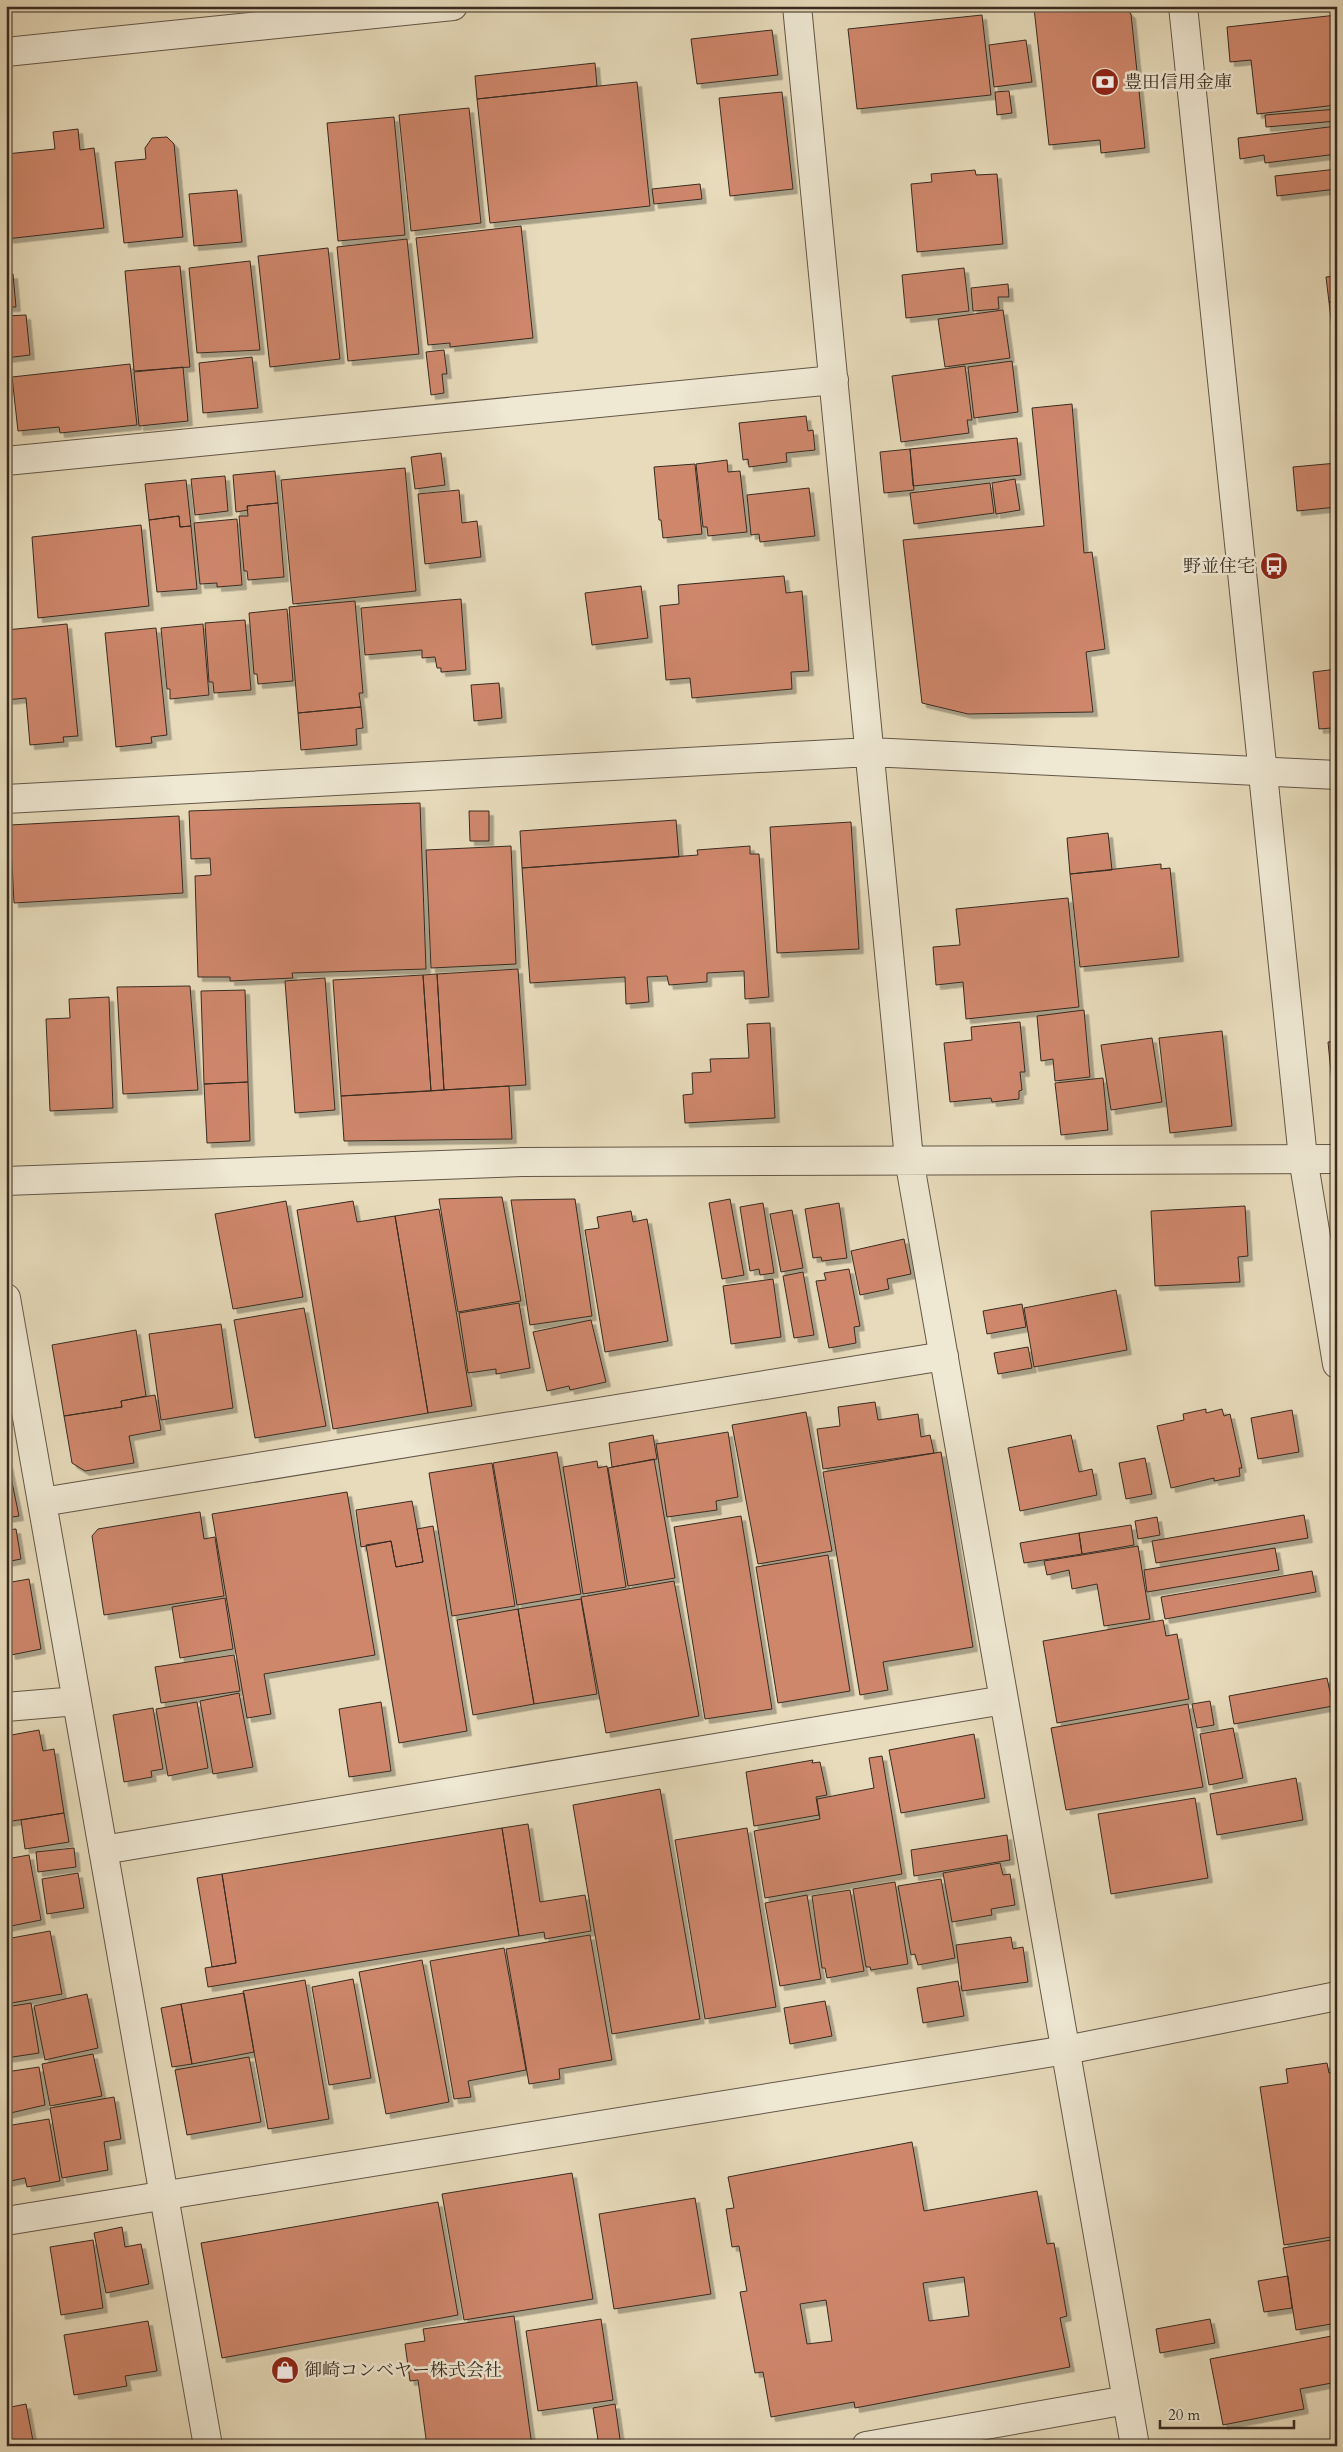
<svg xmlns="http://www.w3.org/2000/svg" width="1343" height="2452" viewBox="0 0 1343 2452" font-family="Cardo,'Noto Serif JP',serif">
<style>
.building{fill:#cf876c;stroke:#382b21;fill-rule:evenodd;filter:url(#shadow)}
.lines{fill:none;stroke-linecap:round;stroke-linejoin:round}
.minor-casing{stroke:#645748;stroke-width:30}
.tertiary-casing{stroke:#645748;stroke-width:30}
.minor{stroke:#efe8d3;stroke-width:28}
.tertiary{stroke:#efe8d3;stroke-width:28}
.labels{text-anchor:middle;stroke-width:5;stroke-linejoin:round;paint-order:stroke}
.poi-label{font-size:18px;fill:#382b21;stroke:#efe8d3;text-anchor:start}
</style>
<defs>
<filter id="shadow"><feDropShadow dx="4.5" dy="4.5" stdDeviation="0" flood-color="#0004"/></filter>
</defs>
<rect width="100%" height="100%" fill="#e7dbbb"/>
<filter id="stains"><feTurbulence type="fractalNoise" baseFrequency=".004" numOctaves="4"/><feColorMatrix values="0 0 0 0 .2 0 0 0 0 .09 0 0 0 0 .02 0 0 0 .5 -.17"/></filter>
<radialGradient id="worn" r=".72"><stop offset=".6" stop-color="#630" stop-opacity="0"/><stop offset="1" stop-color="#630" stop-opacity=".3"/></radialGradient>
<path class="building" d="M1049,6h73l9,8 14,134 -44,5 -1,-13 -51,5 -15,-137z
M982,15l9,80 -134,14 -9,-80z
M1337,15v90l-80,9 -6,-54 -21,2 -3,-35z
M772,30l6,45 -81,9 -6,-45z
M1026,40l6,42 -38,5 -5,-42z
M595,63l2,23 -120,13 -2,-23z
M637,82l13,124 -160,17 -13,-124z
M1009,91l3,22 -15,2 -2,-23z
M782,92l11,97 -63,7 -11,-98z
M469,108l12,115 -70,8 -12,-116z
M1337,109v12l-71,6 -1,-12z
M394,117l11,118 -67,6 -11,-118z
M1337,126v28l-72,9 -1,-8 -24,4 -2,-21z
M78,129l2,21 14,-2 10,80 -98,11v-85l49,-5 -2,-17z
M167,137l7,7 9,93 -59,6 -9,-81 31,-3 -1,-11 7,-10z
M1337,169v20l-60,7 -2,-20z
M975,170l1,5 21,-1 6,70 -86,8 -6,-68 21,-2 -1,-8z
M700,184l2,15 -48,5 -2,-15z
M237,190l5,52 -48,4 -5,-52z
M521,226l12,112 -83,9v-4l-22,2 -12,-107z
M407,239l12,115 -71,7 -11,-114z
M328,248l12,111 -70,8 -12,-111z
M250,261l10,89 -63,3 -8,-85z
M180,266l10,101 -56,4 -9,-100z
M964,268l5,43 -63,7 -4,-43z
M13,274l3,33h-10v-32z
M1337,276v26h-8l-3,-25z
M1008,284l1,13h-11l1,12 -26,2 -2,-23z
M1329,302h8v61l-1,1z
M1003,310l7,48 -65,9 -7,-48z
M26,315l4,40 -24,3v-42z
M444,350l3,24h-5l2,19 -13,2 -5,-43z
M252,357l6,51 -55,5 -4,-50z
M1012,361l6,51 -44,6 -6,-51z
M130,364l7,61 -77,8 -1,-6 -41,4 -6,-54z
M965,366l7,54h-5l2,13 -68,9 -9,-66z
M183,367l5,54 -49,5 -5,-54z
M1332,383h5v48z
M1072,404l12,149 8,-1 13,97 -19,3 7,60 -125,2 -46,-11 -19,-163 141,-14 -12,-118z
M806,416l2,15 5,-1 2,20 -29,3 1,9 -38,5 -1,-8 -5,1 -4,-37z
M1017,438l4,37 -108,11 -3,-37z
M910,449l4,41 -30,3 -4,-41z
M441,453l4,32 -30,4 -4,-32z
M727,460l1,12 12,-1 7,61 -39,4 -1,-9h-4l-7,-63z
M1337,463v44l-40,4 -4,-44z
M695,464l7,70 -39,4 -2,-18h-2l-5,-53z
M405,468l11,123 -123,13 -12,-124z
M275,471l3,32 -31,3 1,4 -12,2 -3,-37z
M225,476l3,35 -33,4 -4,-36z
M1015,479l5,31 -24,4 -4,-31z
M186,480l5,46 -11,1 -1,-11 -30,4 -4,-36z
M990,483l4,30 -80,11 -4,-31z
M809,488l6,48 -55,6 -1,-8 -8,1 -4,-40z
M459,490l3,33 15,-2 4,36 -56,7 -7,-70z
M278,503l6,74 -36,3 -1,-9h-3l-5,-55h9l-1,-10z
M179,516l1,11 11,-1 6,63 -40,3 -8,-72z
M237,519l5,66 -25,2v-4l-17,1 -6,-61z
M141,525l8,81 -111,12 -6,-81z
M784,576l2,17 16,-2 7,80 -18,1 1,17 -100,9 -2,-20 -24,2 -6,-74 19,-2 -1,-19z
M641,586l7,52 -56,7 -7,-52z
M461,599l5,71 -25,2v-4h-4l-2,-11 -13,1v-8l-57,5 -4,-47z
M355,601l8,92h-4l2,14 -63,6 -9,-106z
M287,609l6,72 -35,3 -1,-10h-3l-5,-61z
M245,620l6,70 -37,3 -1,-11h-4l-4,-59z
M67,624l11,112 -15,1 1,5 -34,3 -4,-47 -20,2v-70z
M203,624l6,71 -39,4v-10h-3l-6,-61z
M156,628l11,107 -16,2 1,6 -36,4 -11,-114z
M1337,669v69h-5l-1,-10 -12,1 -6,-57z
M499,683l3,35 -28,3 -3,-36z
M361,707l2,21 -7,1 1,16 -56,5 -3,-37z
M420,803l6,166 -134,4 1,5 -63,3v-4h-32l-3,-101 16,-1 -1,-17 -19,1 -2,-48z
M469,811h20v30h-19z
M179,816l4,77 -169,10 -4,-78z
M676,820l3,37 -157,11 -2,-37z
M851,822l8,127 -82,4 -7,-126z
M1108,833l4,37 -42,4 -3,-36z
M511,846l5,118 -85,4 -5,-118z
M750,846v8h9l10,143 -24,2 -1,-28 -37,2v9l-38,3 -2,-9 -20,1 2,25 -23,2 -1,-27 -95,6 -8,-115 176,-13 -1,-5z
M1161,864v5l9,-1 9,89 -99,10 -10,-93z
M1068,898l11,109 -113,12 -3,-37 -27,3 -3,-38 27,-2 -4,-36z
M518,969l8,116 -82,5 -7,-116z
M437,974l7,116 -13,1 -8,-116z
M423,975l8,116 -90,5 -8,-116z
M325,978l10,132 -40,3 -10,-132z
M190,986l8,104 -75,4 -6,-107z
M245,990l3,92 -44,2 -3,-93z
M109,997l4,111 -63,3 -4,-92 24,-1 -1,-19z
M1084,1010l6,67 -35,4 -2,-22 -12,2 -4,-45z
M1020,1022l5,50h-5l2,18 -3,1v8l-27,3 -1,-4 -41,4 -6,-59 28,-3 -1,-13z
M770,1023l5,95 -90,5 -2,-28 10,-1 -1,-21 19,-1 -1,-13 39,-1 -2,-34z
M1222,1031l10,95 -62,7 -11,-95z
M1152,1038l10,64 -51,8 -10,-65z
M1337,1041v41l-5,1 -4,-41z
M1103,1078l5,52 -47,5 -6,-52z
M248,1082l2,59 -43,2 -3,-59z
M509,1086l3,53 -168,2 -3,-45z
M502,1197l19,104 -63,11 -19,-113z
M575,1199l17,117 -62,9 -19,-125z
M730,1199l14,76 -22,4 -13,-76z
M286,1201l17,96 -70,12 -18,-95z
M353,1201l4,21 38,-6 33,197 -95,16 -36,-219z
M763,1203l11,70 -14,2 -1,-6 -9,2 -10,-64z
M839,1203l8,55 -25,3 -1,-4 -8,1 -8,-49z
M1245,1206l3,50 -10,1 2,25 -85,4 -4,-75z
M439,1209l33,197 -44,7 -33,-197z
M792,1210l11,58 -22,4 -11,-58z
M631,1211l2,11 14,-3 21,122 -63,11 -20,-122 14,-2 -2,-11z
M904,1239l7,35 -24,5 2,10 -29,6 -9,-44z
M849,1269l11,57 -6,1 2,16 -27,5 -13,-67 10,-1 -2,-7z
M803,1272l11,63 -20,3 -11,-62z
M773,1279l8,58 -50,7 -8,-58z
M1116,1290l11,60 -93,17 -10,-59z
M519,1303l11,65 -34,6v-5l-28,4 -9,-60z
M1022,1304l4,23 -39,7 -4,-23z
M304,1308l22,118 -71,12 -21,-118z
M591,1320l15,62 -36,8 -1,-4 -22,5 -14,-59z
M221,1324l12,84 -72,12 -12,-86z
M136,1330l10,66 -25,5 1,6 -58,9 -12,-71z
M1028,1347l4,21 -34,6 -4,-21z
M155,1395l6,35 -32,6 5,27 -49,8 -13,-8 -8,-47 58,-9 -1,-6z
M875,1402l3,18 40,-6 3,23 9,-2 4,18 -111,16 -6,-40 23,-3 -2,-19z
M1206,1409v4l16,-4 2,7 6,-2 12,54h-3l1,8 -26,5v-3l-43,10 -14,-62 27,-6 -1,-6z
M1292,1410l7,42 -41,7 -7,-41z
M806,1412l26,139 -74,13 -26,-139z
M728,1432l10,65 -22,4 1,9 -50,7 -11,-73z
M653,1435l4,24 -45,8 -3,-24z
M1071,1435l8,37 13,-3 5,26 -77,16 -12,-63z
M557,1452l24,142 -64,11 -24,-142z
M941,1452l32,195 -90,15 5,28 -28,5 -37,-223z
M1145,1458l7,36 -26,5 -7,-36z
M654,1459l21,119 -47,8 -20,-118z
M597,1461l1,7 9,-2 19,121 -43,7 -20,-127z
M8,1463l11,53 -13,2v-54z
M492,1463l23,143 -63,10 -23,-143z
M347,1492l28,163 -111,19 7,40 -24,4 -35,-204z
M412,1501l11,61 -27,5 -5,-26 -30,6 -5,-37z
M200,1512l4,27 11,-2 9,59 -120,19 -12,-79 6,-7z
M1304,1515l4,23 -152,25 -4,-22z
M741,1516l31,193 -67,10 -31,-192z
M1157,1517l3,18 -22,4 -3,-18z
M1131,1525l3,20 -52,9 -3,-21z
M433,1526l34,205 -68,12 -33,-198 25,-4 5,26 27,-5 -6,-33z
M16,1529l5,30 -15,3v-32z
M1079,1533l3,21 -58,9 -4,-20z
M1138,1546l12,73 -46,7 -7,-42 -25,5 -3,-19 -22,5 -3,-14z
M1275,1548l4,22 -132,22 -3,-22z
M828,1555l22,136 -72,12 -22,-136z
M1312,1571l4,21 -151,27 -4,-22z
M29,1579l12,70 -30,6 -5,-28v-44z
M674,1581l25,135 -93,17 -25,-136z
M225,1598l8,51 -53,9 -8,-51z
M581,1599l16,95 -63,10 -16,-95z
M518,1609l16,95 -61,11 -16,-95z
M1163,1620l3,16 11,-2 12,65 -132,24 -14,-82z
M234,1655l6,36 -79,12 -6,-36z
M1327,1678l6,28 -99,18 -5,-28z
M239,1693l14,74 -40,7 -13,-73z
M1210,1701l4,24 -17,3 -5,-24z
M197,1702l11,66 -40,8 -12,-67z
M381,1702l10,69 -42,6 -10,-68z
M1188,1704l15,83 -137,23 -15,-82z
M153,1708l10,61 -12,2 1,6 -28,5 -11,-67z
M1233,1728l10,50 -34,7 -9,-51z
M39,1730l4,21 11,-2 10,64 -58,9v-86z
M974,1734l11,64 -84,15 -12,-63z
M882,1756l20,118 -137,24 -11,-67 66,-12 -3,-20 57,-11 -5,-30z
M813,1760l-1,3 8,-1 7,33 -11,2 3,18 -65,11 -8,-54z
M1296,1778l7,42 -86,15 -7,-41z
M660,1789l40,230 -88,15 -39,-229z
M1195,1798l13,80 -97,16 -13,-80z
M64,1813l5,29 -44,7 -4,-29z
M528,1824l12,78 45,-7 6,36 -46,8 -1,-7 -25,4 -17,-108z
M502,1828l17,108 -311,51 -3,-19 31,-5 -14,-89z
M747,1828l29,179 -71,12 -30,-179z
M1007,1835l3,25 -96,16 -3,-26z
M74,1848l2,19 -38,5 -2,-20z
M29,1855l12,65 -35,7v-68z
M1000,1863l3,12 7,-1 5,31 -24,4 1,6 -40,7 -9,-49z
M78,1873l6,35 -37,6 -5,-35z
M222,1874l14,89 -24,4 -15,-89z
M941,1879l14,79 -37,7 -3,-11 -4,1 -13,-69z
M895,1882l13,82 -37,6 -1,-3h-4l-13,-78z
M850,1890l14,81 -37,7 -2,-10h-3l-10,-72z
M807,1895l14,84 -41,7 -15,-83z
M50,1931l12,63 -56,10v-65z
M590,1935l22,125 -53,9 1,10 -31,5 -23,-135z
M1011,1937l2,12 10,-2 5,35 -66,9 -6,-46z
M504,1948l22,122 -58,11 3,16 -17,2 -24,-138z
M422,1960l27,142 -63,12 -27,-142z
M353,1979l18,99 -42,7 -17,-98z
M305,1980l24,139 -61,10 -25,-138z
M958,1981l6,35 -41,7 -6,-35z
M244,1993l10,59 -62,12 -11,-60z
M87,1994l11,54 -53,12 -11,-54z
M825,2001l7,35 -42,8 -6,-36z
M31,2003l8,50 -33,5v-51z
M181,2004l11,60 -20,3 -11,-59z
M93,2054l9,42 -52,10 -8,-42z
M249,2057l12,65 -74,13 -12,-65z
M1327,2063l2,10 8,-1v164l-53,9 -24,-158 28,-4 -2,-14z
M39,2067l6,38 -39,9v-42z
M114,2097l7,42 -17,3 4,28 -46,8 -12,-70z
M49,2119l11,62 -33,6 -2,-9 -19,4v-56z
M912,2142l12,69 113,-20 10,53 7,-1 13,73 -7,2 10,49 -215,41 -1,-6 -83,15 -8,-45 -8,1 -15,-81 7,-1 -8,-45 -7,1 -6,-38 8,-1 -6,-31zM964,2277l5,39 -40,5 -6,-38zM826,2300l6,41 -25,3 -7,-40z
M572,2173l21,126 -129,21 -22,-126z
M695,2198l16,96 -97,15 -15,-95z
M438,2202l20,113 -236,43 -21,-115z
M122,2227l3,20 16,-3 8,40 -43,9 -12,-60z
M1337,2239v84l-41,7 -13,-82z
M93,2240l10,68 -42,7 -11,-68z
M1288,2276l4,32 -28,4 -6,-31z
M514,2316l18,130h-105l-9,-66 -8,1 -5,-37 20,-3 -2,-12z
M601,2319l12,81 -75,11 -12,-80z
M1210,2319l5,24 -55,10 -4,-24z
M148,2321l9,50 -32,5 2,10 -53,9 -10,-60z
M1337,2335v47l-37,7 4,20 -81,16 -13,-66z
M26,2404l8,42h-28v-38z
M615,2404l6,42h-22l-6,-38z"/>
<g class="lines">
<g class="minor-casing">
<path id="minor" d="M797,6l112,1153 226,1287
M6,461l828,-81
M6,799l864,-47 467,23
M6,1181l516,-19 815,-3
M6,1298l202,1148
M42,1502l902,-146
M6,1707l71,-6
M103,1850l901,-150
M866,2446l261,-46"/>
</g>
<g class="tertiary-casing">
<path id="tertiary" d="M1183,6l120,1152 34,206
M6,52l447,-46
M6,2221l1060,-171 271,-54"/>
</g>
<use href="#minor" class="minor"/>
<use href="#tertiary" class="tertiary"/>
</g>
<defs>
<g id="bank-disc" transform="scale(1.4375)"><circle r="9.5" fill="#8f2418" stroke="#efe8d3"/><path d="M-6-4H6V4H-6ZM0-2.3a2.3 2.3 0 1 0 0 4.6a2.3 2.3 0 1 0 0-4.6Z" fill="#fff"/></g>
<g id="bus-disc" transform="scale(1.4375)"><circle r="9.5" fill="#8f2418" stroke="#efe8d3"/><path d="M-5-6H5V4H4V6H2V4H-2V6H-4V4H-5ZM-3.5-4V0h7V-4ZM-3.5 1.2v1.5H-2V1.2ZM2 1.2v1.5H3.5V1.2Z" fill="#fff"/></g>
<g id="shop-disc" transform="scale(1.4375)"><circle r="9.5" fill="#8f2418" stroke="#efe8d3"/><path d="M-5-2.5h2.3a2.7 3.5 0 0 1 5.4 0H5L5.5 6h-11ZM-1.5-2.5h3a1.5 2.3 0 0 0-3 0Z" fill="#fff"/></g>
</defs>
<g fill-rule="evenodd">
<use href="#bank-disc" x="1105" y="82"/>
<use href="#bus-disc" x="1274" y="566"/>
<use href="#shop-disc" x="285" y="2370"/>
</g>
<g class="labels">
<g class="poi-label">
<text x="1124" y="88">豊田信用金庫</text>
<text x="1255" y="572" text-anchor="end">野並住宅</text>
<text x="304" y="2376">御崎コンベヤー株式会社</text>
</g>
</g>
<rect width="1343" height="2452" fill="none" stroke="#e7dbbb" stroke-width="25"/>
<rect x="8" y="8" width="1328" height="2437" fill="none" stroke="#382b21" stroke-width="2.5"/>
<rect x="12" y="12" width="1318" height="2427" fill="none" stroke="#382b21"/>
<path d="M1160 2420v8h134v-8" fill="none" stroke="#382b21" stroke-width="2.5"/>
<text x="1168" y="2420" font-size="15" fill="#382b21" stroke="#efe8d3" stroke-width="4" paint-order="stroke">20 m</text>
<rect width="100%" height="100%" filter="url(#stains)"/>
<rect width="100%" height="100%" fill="url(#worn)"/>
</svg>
